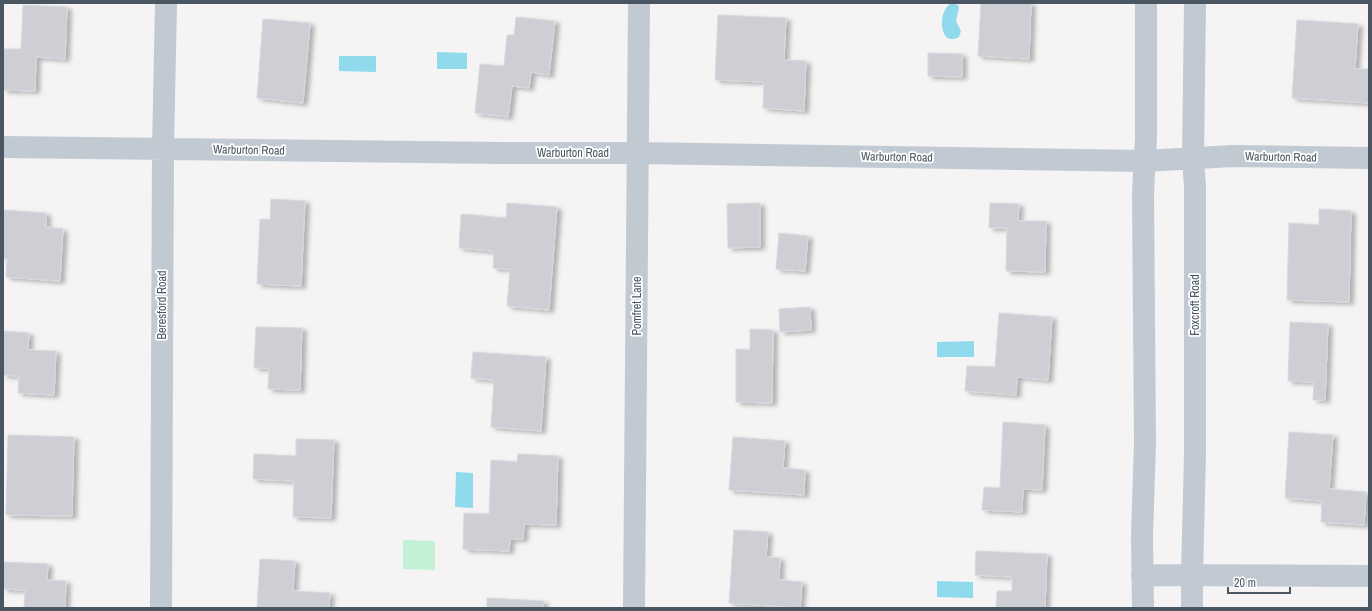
<svg xmlns="http://www.w3.org/2000/svg" width="1372" height="611" viewBox="0 0 1372 611" font-family="'Archivo Narrow',sans-serif">
<style>
.green{fill:#c3f1d5}
.water{fill:#90daee}
.building{fill:#cdcfd5;stroke:#d7d9de;filter:url(#shadow)}
.lines{fill:none;stroke-linecap:round;stroke-linejoin:round}
.street{stroke:#c1cad2;stroke-width:22}
.labels{text-anchor:middle;stroke-width:3.5;stroke-linejoin:round;paint-order:stroke}
.street-label{font-size:12px;fill:#4a5661;stroke:#fff}
</style>
<defs>
<filter id="shadow"><feDropShadow dx="4.5" dy="2.5" stdDeviation="2" flood-color="#0004"/></filter>
</defs>
<rect width="100%" height="100%" fill="#f5f3f3"/>
<path class="green" d="M403,540l32,1v29l-32,-1z"/>
<path class="water" d="M951,3l7,2 1,3 -3,13 5,10 -2,6c-19,11 -23,-24 -8,-34z
M437,52l30,1v16h-30z
M339,56h37v16l-37,-1z
M974,341v16h-37v-15z
M456,472l17,1v35l-18,-1z
M937,581l36,1v16l-36,-1z"/>
<path class="building" d="M981,3h50l-2,56 -51,-3z
M23,5l44,2 -2,52 -29,-2 -1,34 -32,-1v-41h18z
M718,15l68,3 -2,42 22,1 -2,50 -41,-3 1,-26 -49,-2z
M516,17l39,4 -6,54 -18,-3 -2,16 -17,-2 -4,31 -33,-4 5,-49 24,2 3,-31h7z
M263,19l47,4 -7,80 -46,-5z
M1297,20l61,4 -3,45h14v34l-77,-5z
M928,53l34,1v23l-34,-1z
M271,199l34,2 -4,85 -44,-2 3,-65 10,1z
M507,203l50,4 -8,103 -42,-4 3,-37 -17,-1 1,-17 -35,-3 2,-34 45,4z
M760,203v44l-32,1 -1,-44z
M990,203l29,1 -1,17h28l-1,51 -39,-1 1,-43h-18z
M1319,209l32,2 -2,91 -62,-2 2,-77 30,2z
M3,210l43,3v14l17,2 -3,52 -54,-4 1,-18h-4z
M779,233l29,3 -3,35 -29,-2z
M810,307l1,23 -31,2 -1,-23z
M999,313l53,4 -4,63 -31,-3 -1,18 -51,-4 2,-25 28,1z
M1290,322l38,2 -3,76h-12l1,-18 -26,-1z
M256,327l46,1 -2,62 -32,-1 1,-21h-15z
M750,329l23,1 -1,73 -36,-1v-53l14,1z
M3,331l26,2 -1,17 28,1 -2,44 -36,-2 1,-17 -16,-1z
M473,352l73,5 -5,74 -50,-4 3,-47 -23,-2z
M1003,422l42,3 -3,65 -19,-1 -1,23 -40,-2 2,-23 16,1z
M1289,432l44,3 -4,54 37,3 -2,33 -43,-3 1,-21 -37,-3z
M8,435l66,2 -2,79 -66,-1z
M733,437l52,4 -2,27 22,2 -1,25 -75,-5z
M296,439l38,1 -3,78 -38,-1 1,-36 -41,-2 1,-25 42,2z
M518,454l40,2 -2,69 -32,-1 -1,15h-13l-1,12 -46,-2 1,-36 25,1 2,-54 26,2z
M734,530l34,2 -2,25 14,1 -1,22 23,2 -2,26 -71,-5z
M976,551l71,3 -2,54h-49l1,-17h15v-14l-37,-2z
M260,559l35,2 -2,30 37,2 -1,15h-72z
M3,562l45,2 -1,16 19,1 -1,27h-41l1,-18 -22,-1z
M487,598l57,3 -1,7h-56z"/>
<g class="lines">
<path class="street" d="M3,147l498,6h137l506,8 89,-5 136,2
M1142,575l227,1
M161,608l2,-459 3,-146
M634,608l5,-605
M1143,608l-1,-72 3,-93 -2,-250 3,-56v-134
M1192,608v-32l3,-123v-266l-2,-28 2,-156"/>
</g>
<g class="labels">
<g class="street-label">
<text transform="translate(249 150) rotate(1)" y="4">Warburton Road</text>
<text x="573" y="157">Warburton Road</text>
<text transform="translate(897 157) rotate(1)" y="4">Warburton Road</text>
<text transform="translate(1281 157) rotate(1)" y="4">Warburton Road</text>
<text transform="translate(162 305) rotate(-90)" y="4">Beresford Road</text>
<text transform="translate(1195 305) rotate(-90)" y="4">Foxcroft Road</text>
<text transform="translate(637 306) rotate(-90)" y="4">Pomfret Lane</text>
</g>
</g>
<rect width="1372" height="611" fill="none" stroke="#4a5661" stroke-width="8"/>
<path d="M1228 587v6h62v-6" fill="none" stroke="#4a5661" stroke-width="2"/>
<text x="1234" y="587" font-size="12" fill="#4a5661" stroke="#ffffff" stroke-width="3" paint-order="stroke">20 m</text>
</svg>
